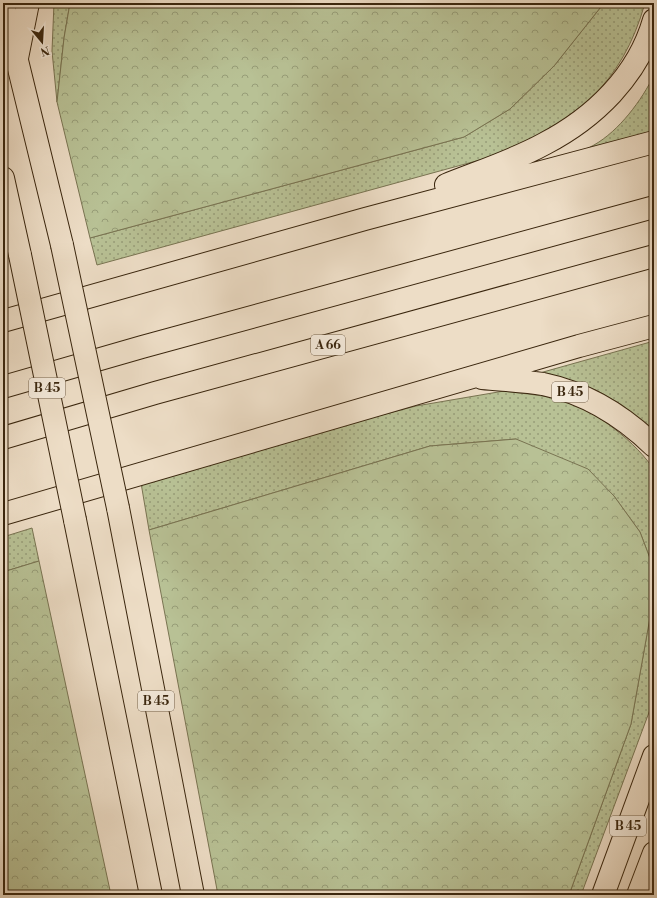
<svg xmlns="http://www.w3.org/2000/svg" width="657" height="898" viewBox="0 0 657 898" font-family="'Libre Bodoni',serif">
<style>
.grass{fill:url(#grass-dots);stroke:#797452}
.forest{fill:url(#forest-crowns);stroke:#797452}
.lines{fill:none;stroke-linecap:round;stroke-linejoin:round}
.trunk-casing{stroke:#3a260e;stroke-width:24}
.motorway-casing{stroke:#3a260e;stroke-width:24}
.trunk{stroke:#edddc6;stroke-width:22}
.motorway{stroke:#edddc6;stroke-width:22}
.trunk-bridge-casing{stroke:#3a260e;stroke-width:24;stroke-linecap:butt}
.trunk-bridge{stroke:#edddc6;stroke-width:22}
.labels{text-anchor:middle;stroke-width:3;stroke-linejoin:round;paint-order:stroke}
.shield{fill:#f3e9da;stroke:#72604b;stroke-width:1}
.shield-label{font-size:12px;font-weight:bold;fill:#3a260e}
</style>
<defs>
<pattern id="grass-dots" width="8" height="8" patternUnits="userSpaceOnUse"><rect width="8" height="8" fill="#b8c195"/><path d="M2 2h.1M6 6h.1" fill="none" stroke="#979d78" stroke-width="1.8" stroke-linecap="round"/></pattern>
<pattern id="forest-crowns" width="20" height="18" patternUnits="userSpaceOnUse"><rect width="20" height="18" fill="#b8c195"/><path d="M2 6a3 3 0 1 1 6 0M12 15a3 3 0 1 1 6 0" fill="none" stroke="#979d78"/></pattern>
</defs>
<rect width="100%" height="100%" fill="#edddc6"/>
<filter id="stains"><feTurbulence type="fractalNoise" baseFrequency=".005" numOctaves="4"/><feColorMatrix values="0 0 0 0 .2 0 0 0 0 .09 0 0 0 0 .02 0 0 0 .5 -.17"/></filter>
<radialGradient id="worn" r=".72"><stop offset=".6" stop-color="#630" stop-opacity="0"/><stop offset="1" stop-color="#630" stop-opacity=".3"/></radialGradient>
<path class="grass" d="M54,3h16l-6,35 -7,64 -5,-51z
M604,3h41c-23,82 -71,120 -147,152l-401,110 -7,-27 374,-101 46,-28 44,-43z
M654,75v61l-99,28c13,-7 27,-12 39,-19 25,-14 48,-45 60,-70z
M654,341v90l-32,-26 -26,-15 -60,-16z
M504,391c21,3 41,4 61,10 30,9 73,43 89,69v99l-14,-37 -26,-36 -98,-57 -86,7 -281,84 -9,-53 276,-71z
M32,528l7,33 -36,11v-35z
M654,595v104l-73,196h-12l62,-171z"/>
<path class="forest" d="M70,3h534l-50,63 -44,43 -46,28 -374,101 -33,-136 7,-64z
M516,439l72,30 26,27 26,36 14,37v26l-23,129 -62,171h-351l-69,-365 281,-84z
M39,561l72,334h-108v-323z"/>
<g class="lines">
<g class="trunk-casing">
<path id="trunk" d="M3,3l59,242
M3,178l17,77
M118,508l75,387
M75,520l76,375"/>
</g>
<g class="motorway-casing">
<path id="motorway" d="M17,58l11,-55
M446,185c32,-13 67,-24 98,-41 50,-26 94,-68 110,-124
M3,321l362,-102 289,-77
M482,378c20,2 41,3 61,6 43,9 80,32 111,62
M3,387l139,-40 512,-140
M3,438l152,-45 499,-137
M3,514l576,-168 75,-20
M603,895l51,-139
M638,895l16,-42"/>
</g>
<use href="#trunk" class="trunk"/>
<use href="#motorway" class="motorway"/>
<g class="trunk-bridge-casing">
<path id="trunk-bridge" d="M62,245l56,263
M20,255l55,265"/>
</g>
<use href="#trunk-bridge" class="trunk-bridge"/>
</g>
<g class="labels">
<g class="shield">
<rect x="311" y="335" width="34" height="20" rx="3"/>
<rect x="29" y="378" width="36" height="20" rx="3"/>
<rect x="552" y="382" width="36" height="20" rx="3"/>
<rect x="138" y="691" width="36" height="20" rx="3"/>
<rect x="610" y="816" width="36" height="20" rx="3"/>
</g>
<g class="shield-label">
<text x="328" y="349">A 66</text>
<text x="47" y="392">B 45</text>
<text x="570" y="396">B 45</text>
<text x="156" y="705">B 45</text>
<text x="628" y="830">B 45</text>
</g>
</g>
<rect width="657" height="898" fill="none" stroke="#edddc6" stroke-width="16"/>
<rect x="4" y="4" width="649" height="890" fill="none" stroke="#3a260e" stroke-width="2"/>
<rect x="8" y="8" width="641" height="882" fill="none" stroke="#3a260e"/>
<g transform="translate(42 42) rotate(162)" stroke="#f3e9da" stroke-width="3" paint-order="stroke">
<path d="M0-3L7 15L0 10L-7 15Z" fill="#3a260e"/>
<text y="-6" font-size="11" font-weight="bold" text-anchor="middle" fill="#3a260e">N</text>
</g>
<rect width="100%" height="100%" filter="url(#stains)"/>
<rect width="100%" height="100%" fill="url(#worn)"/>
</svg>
